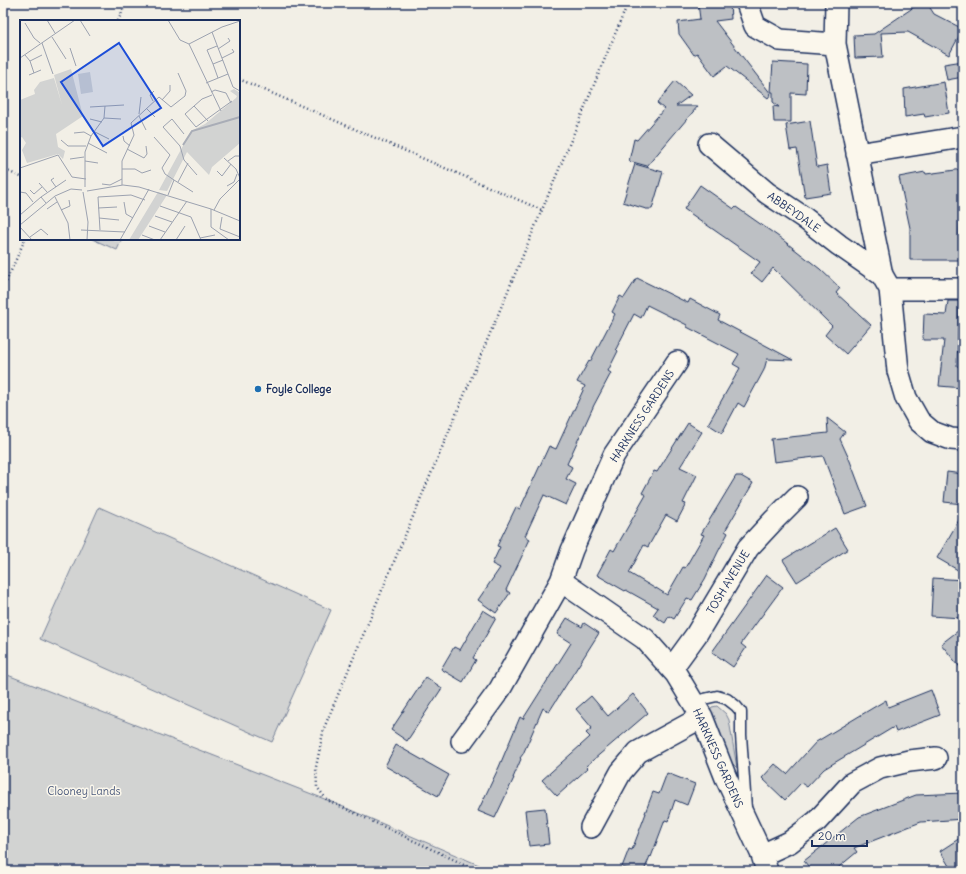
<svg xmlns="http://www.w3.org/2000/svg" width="966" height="874" viewBox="0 0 966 874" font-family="Delius,sans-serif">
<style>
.green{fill:#d2d3d2;stroke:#768198}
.building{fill:#bdc0c4;stroke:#1b2f5e}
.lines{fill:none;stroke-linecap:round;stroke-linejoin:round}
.service-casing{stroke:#1b2f5e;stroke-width:13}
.minor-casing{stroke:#1b2f5e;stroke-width:24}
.path{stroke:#1b2f5e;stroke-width:2.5;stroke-dasharray:1 3;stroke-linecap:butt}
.service{stroke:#fbf7ec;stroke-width:10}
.minor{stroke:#fbf7ec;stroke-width:21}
.poi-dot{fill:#1f6fb2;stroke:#fbf7ec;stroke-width:1.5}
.labels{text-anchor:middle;stroke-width:3;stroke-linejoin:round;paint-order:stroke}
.street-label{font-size:11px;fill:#1b2f5e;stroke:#fbf7ec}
.poi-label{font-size:11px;font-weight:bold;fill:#1b2f5e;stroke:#fbf7ec;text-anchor:start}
.park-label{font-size:11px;fill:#49587b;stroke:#fbf7ec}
.inset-river{fill:none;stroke:#a9adb7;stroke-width:2}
.inset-road{fill:none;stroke:#9ca2b0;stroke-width:1}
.view{fill:#1d4ed8;fill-opacity:0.15;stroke:#1d4ed8;stroke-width:2}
.inset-edge{fill:none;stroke:#1b2f5e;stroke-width:2}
</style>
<rect width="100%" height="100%" fill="#f2efe6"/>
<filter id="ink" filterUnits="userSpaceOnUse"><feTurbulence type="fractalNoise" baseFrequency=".025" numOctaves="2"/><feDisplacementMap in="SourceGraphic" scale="8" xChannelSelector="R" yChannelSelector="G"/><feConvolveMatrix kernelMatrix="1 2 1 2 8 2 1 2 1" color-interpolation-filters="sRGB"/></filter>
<g filter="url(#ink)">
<path class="green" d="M92,239h30l-5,11z
M99,507l232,103 -59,132 -232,-103z
M3,674h2l322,126 166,71h-490z
M717,706l9,8 3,6 8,48 -5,-5 -23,-52 3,-4z"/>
<path class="building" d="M698,3h32l1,16 -16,2 56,73 -3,4 -41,-32 -13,10 -17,-23 -3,2 -15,-21 -1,-12 22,-3z
M920,3h7l7,11 29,15 -14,26 -41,-23 -27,1 2,24 -28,1 -1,-23 20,-1z
M963,61v16l-16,3 -3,-16z
M773,62l34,2 -1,30 -15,-1v29h-17l-1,-16 6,1 -6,-5v-10h-2z
M675,81l16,14 -15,11h22l-51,60 -18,-5 5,-22 3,1 27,-31 -7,-6z
M944,82l5,31 -24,4 -1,-3 -19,3 -1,-28z
M810,121l7,46 10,-2 4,28 -26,4 -8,-48 -7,1 -4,-25z
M635,164l28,8 -11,37h-6l-23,-7z
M963,169v30h-2l-2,36h4v25h-53v-32l-11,-51 26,-5 1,2z
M700,185l34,24 2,-2 43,30 41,32 20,19 -4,5 35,32 -25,29 -21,-19 7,-9 -59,-58 -11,14 -11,-9 9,-11 -76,-53z
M637,278l51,25 2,-4 30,16 -2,5 75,40 -26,-1 -3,11 -20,37 -6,-4 -16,30 -14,-9 32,-56 -7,-4 6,-10 -52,-27v-2l-40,-20 -6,13 -7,-4 -18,35 2,2 -10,20 3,2 -17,32 -27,59 5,3 -6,12 10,5 -10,21 -22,-10 -19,41 5,3 -24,51 4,3 -14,20 -18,-13 22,-32 -8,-4 8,-17 -3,-1 19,-39 4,2 29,-63 7,3 29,-63 -8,-4 12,-21 1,1 25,-48 -3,-2 8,-16 4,2z
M948,301h11l-2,65 6,1v21l-24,-2 5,-46h-21l1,-26 22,1z
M827,418l18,14 -5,7 10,22 17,45 -22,8 -22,-58 -49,6 -3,-23 57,-6z
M688,423l14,9 -22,35 17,8 -14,28 3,1 -9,17 -11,-6 -18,32 -4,-2 -15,28 27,16v-1l11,7 16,-28 2,1 19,-33 -3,-1 35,-58h5l12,7 -28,48 3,2 -10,19 -13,27 -13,21 -5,-2 -13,21 -5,-3 -4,7 -12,-8 5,-7 -32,-18 -1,1 -28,-16 14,-26 3,2 32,-56 -4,-2 12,-22 3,1z
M947,472l16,2v30l-19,-2z
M963,513v60l-26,-15z
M835,528l13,21 -51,33 -14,-22z
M767,575l16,12 -42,57 5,4 -13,19 -21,-15z
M933,578l30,2 -2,38 -30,-2z
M483,610l13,8 -23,40 3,2 -13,22 -22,-13 13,-22 6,3z
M567,618l15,9 2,-4 15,10 -50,79 -6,-4 -20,46 -3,4 1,1 -8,19h1l-19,40 -17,-7 21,-44 21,-50 3,2 48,-76 -14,-9z
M963,627v44l-22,-27z
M426,677l16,11 -35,53 -16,-11z
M931,690l9,25 -44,17 -2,-5 -70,42 -17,18 -6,-4 -16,17 -23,-22 13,-14 12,10 29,-32 70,-42 2,7z
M633,694l15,19 -62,53 2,2 -31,28 -15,-16 48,-43 -4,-4 6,-5 -16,-19 15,-13 17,20z
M396,745l53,30 -11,21 -53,-30z
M667,773l28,11 -8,21 -12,-5 -7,21 -3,-1 -14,37 -1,-1 -6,15h-11l-11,-4 7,-18 3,1 14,-37h-1l8,-21 6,2z
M963,793v26l-42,3 -67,26 3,4 -23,19h-22l-8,-10 55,-44 57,-22z
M545,808l4,36 -20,2 -4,-36z
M960,838l3,18v15h-11l-12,-20z"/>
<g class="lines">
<g class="service-casing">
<path id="service" d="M694,703l10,-4 13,-3 10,3 9,7 5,6v23l5,73"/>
</g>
<g class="minor-casing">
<path id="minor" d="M747,3l8,23 25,14 55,4
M836,3l-1,41 47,231 8,14 8,82 8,27 13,23 13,11 19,7 12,1
M709,144l58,49 36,24 36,28 43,30
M857,154l106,-17
M890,289h73
M561,581l84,58 31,35 26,43 24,61 36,77 5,16
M676,674l-4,-6 24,-33 52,-87 26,-28 23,-23
M462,741l38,-52 61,-108 11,-31 42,-95 63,-93
M591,827l30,-55 17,-20 64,-35
M762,855l28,-13 27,-21 35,-38 28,-15 29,-7 27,-3"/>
</g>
<path class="path" d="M118,21l8,-18
M239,79l303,131
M5,170l16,7
M3,289l22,-50
M474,871l-15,-9 -132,-62 -10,-13 -1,-20 8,-39 218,-518 86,-207"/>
<use href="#service" class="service"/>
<use href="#minor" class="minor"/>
</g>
</g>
<circle class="poi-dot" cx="258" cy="389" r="4"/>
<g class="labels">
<g class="street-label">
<text transform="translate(794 212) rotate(35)" y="4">ABBEYDALE</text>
<text transform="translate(642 416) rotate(-57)" y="4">HARKNESS GARDENS</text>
<text transform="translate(728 582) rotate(-59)" y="4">TOSH AVENUE</text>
<text transform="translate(718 758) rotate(66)" y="4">HARKNESS GARDENS</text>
</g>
<g class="poi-label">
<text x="266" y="393">Foyle College</text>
</g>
<g class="park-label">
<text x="84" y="795">Clooney Lands</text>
</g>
</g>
<g transform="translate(20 20)">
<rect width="220" height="220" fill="#f2efe6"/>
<path d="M51,49l12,47 -27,18 2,13 7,4 -2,8 -5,-5 -31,9 -5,-13 4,-7 -4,-6 -2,1v-38l15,-6 -1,-4 6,-8 14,-4 8,27 -8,-30zM70,52l3,20 -12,2 -3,-20zM214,69l6,4v50l-28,24 -3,8 -22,-23 -20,39 -8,-1 32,-59 14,-7 31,-26 1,-2 -7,-5zM138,172l9,3 -29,45h-9z" fill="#d2d3d2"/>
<path class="inset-river" d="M163,125l9,-14 48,-14"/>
<path class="inset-road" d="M27,0l8,13M60,0l10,16M148,0l12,20 9,4 33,-17 18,-6M5,3l9,15 6,5M192,12l21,55 7,4M32,17l14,22M22,23l11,31M169,24l32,67M50,28l6,18M198,29l12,-8 -2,-3M5,35l5,6 12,-6M0,38l55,-38M202,38l12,-6 -2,-3M10,41l4,12M193,44l-6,-14 10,-4M9,55l12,-5M198,58l-5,-14 10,-4M186,63l22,-9M191,72l4,-2 11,3 5,10M192,75l-10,4 -17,15 11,13 36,-26M142,80l8,-9v-6M133,81l-3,-6 4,-4M174,86l14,15M70,87l34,-2M126,88l9,9M119,94l2,-17M119,96l7,14M84,98l17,1M70,99l12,3M75,112l14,7M54,113l10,-1 7,4M164,114l-12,-15 -9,8 17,19 4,14 13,15M103,116l1,5 6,5M134,117l16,18 -8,13 3,6 9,6 -6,15M41,120l7,6h18M68,123l19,10M107,129l17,9 3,-4 -1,-8M204,138l12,11 4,9M50,139l14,-2M65,141l13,2M208,141l7,-5h5M0,148l38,-13 14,22 14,2M102,149h13l7,4 9,-3M197,151l5,5 9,-12M34,158l-3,2 5,7M154,160l19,12M158,162l10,-19M19,163l8,9M82,164l8,1 12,-6M102,165v-24l12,-26 -3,-12 28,-26 12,10 14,-11 1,-5 -8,-18M207,166l7,-4 3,-8M65,167v-35l6,-16 13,-18 1,-12M10,170l4,4 8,-7M67,171l36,-6 16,2 72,22 29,12M0,172l6,1 7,9M63,172l5,30 -1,18M35,177l13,26 2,17M104,182l2,12 7,4M26,183l-5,-6 25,-17M140,186l31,11 10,23M78,188l19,-1M27,189l10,-7M191,189v18l18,13M41,190l9,-4 -1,-6M194,190l6,-11 20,-20M0,195l21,-18M135,196l17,6M202,197l-2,12 20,8M79,198l20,2M0,205l35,-29 16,-7 11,1M129,206l16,6M0,207l12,13M61,210l44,2M80,210l-2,-33 33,-2 14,5M122,215l13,5M10,217l11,-8 7,6M180,218l15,-3M100,220l29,-51M140,220l27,-39M156,220l9,-14"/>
<path class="view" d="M99,23l42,65 -58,38 -42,-64z"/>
<rect width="220" height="220" class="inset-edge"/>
</g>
<rect width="966" height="874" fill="none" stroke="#fbf7ec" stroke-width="16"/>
<rect x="8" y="8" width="950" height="858" fill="none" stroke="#1b2f5e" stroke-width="1.5" filter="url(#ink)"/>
<path d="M812 840v6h55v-6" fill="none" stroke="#1b2f5e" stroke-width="2"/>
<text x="818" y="840" font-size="12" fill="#1b2f5e" stroke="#fbf7ec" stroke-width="3" paint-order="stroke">20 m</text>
</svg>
